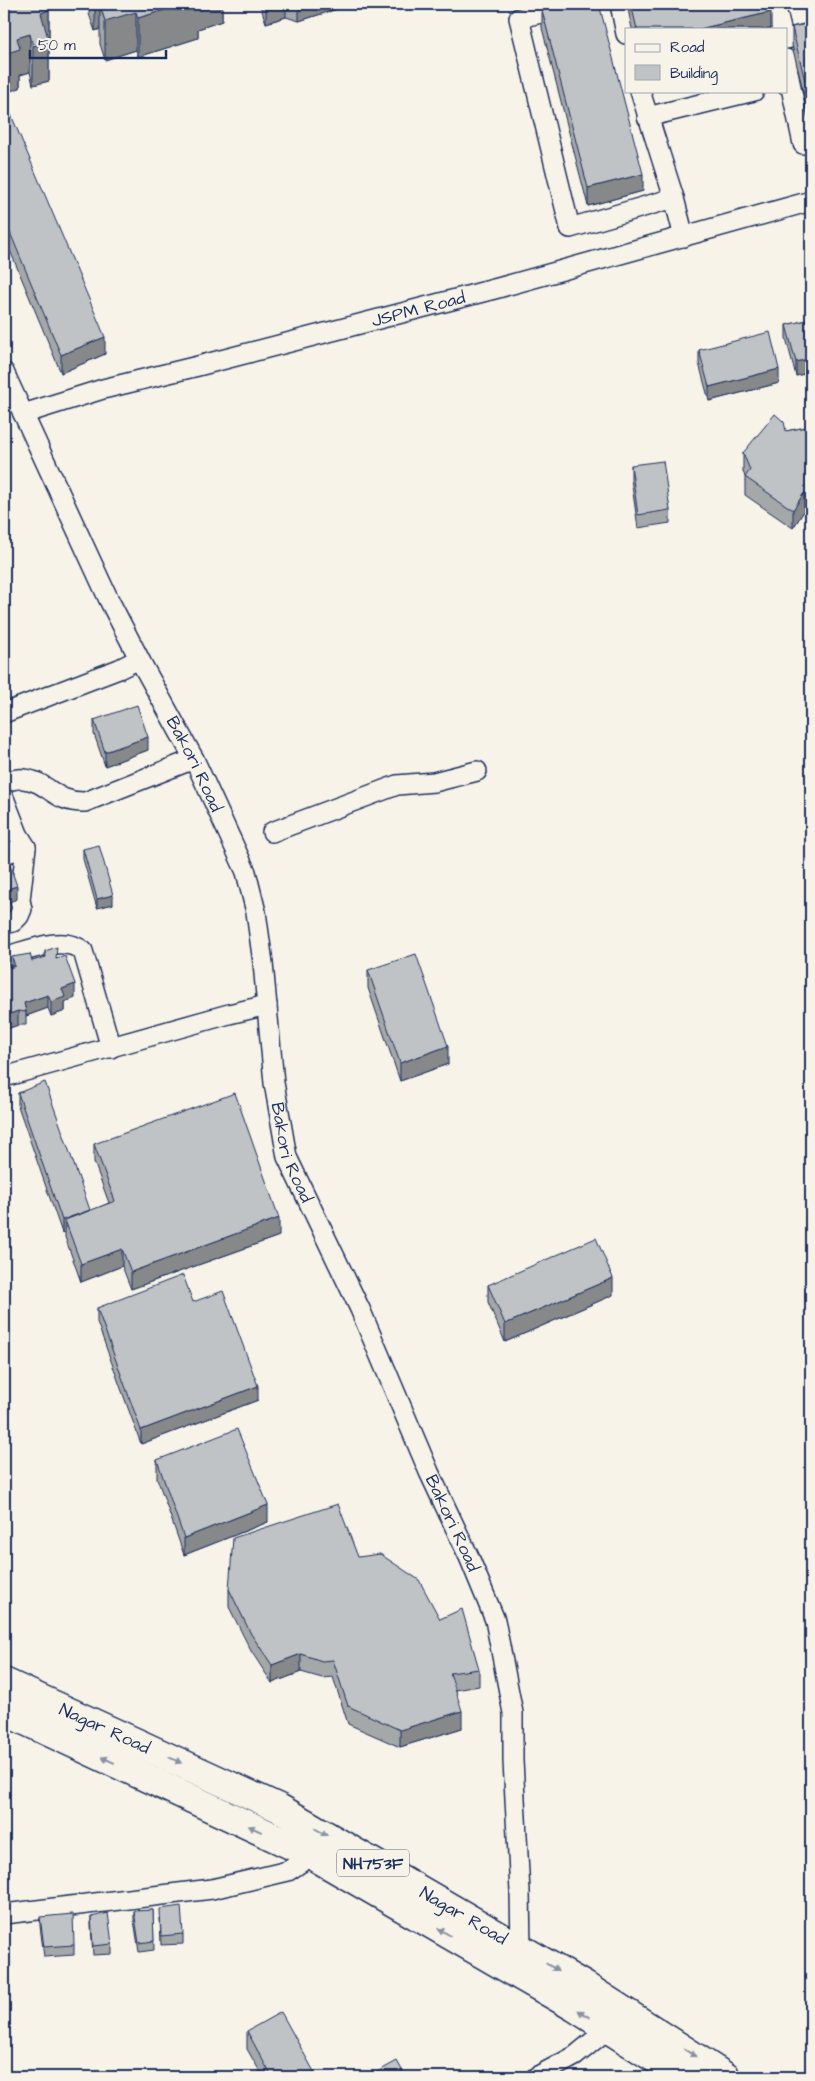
<svg xmlns="http://www.w3.org/2000/svg" width="815" height="2081" viewBox="0 0 815 2081" font-family="'Architects Daughter',sans-serif">
<style>
.lines{fill:none;stroke-linecap:round;stroke-linejoin:round}
.minor-casing{stroke:#1b2f5e;stroke-width:22}
.highway-casing{stroke:#1b2f5e;stroke-width:31}
.minor{stroke:#f7f3e8;stroke-width:19}
.highway{stroke:#f7f3e8;stroke-width:28}
.wall{fill:#a5a8a9;stroke:#1b2f5e}
.shaded-wall{fill:#86888a;stroke:#1b2f5e}
.building{fill:#c0c3c5;stroke:#1b2f5e}
.oneway{fill:#8991a3}
.labels{text-anchor:middle;stroke-width:5;stroke-linejoin:round;paint-order:stroke}
.shield{fill:#f7f3e8;stroke:#5d6a87;stroke-width:1}
.shield-label{font-size:16px;font-weight:bold;fill:#1b2f5e}
.street-label{font-size:18px;fill:#1b2f5e;stroke:#f7f3e8}
</style>
<rect width="100%" height="100%" fill="#f7f3e8"/>
<filter id="ink" filterUnits="userSpaceOnUse"><feTurbulence type="fractalNoise" baseFrequency=".02" numOctaves="2"/><feDisplacementMap in="SourceGraphic" scale="10" xChannelSelector="R" yChannelSelector="G"/><feConvolveMatrix kernelMatrix="1 2 1 2 8 2 1 2 1" color-interpolation-filters="sRGB"/></filter>
<g filter="url(#ink)">
<g class="lines">
<g class="minor-casing">
<g id="minor">
<path d="M582,4l-63,14 51,210 104,-30"/>
<path d="M620,4l6,30"/>
<path d="M775,4l6,25"/>
<path d="M786,39l25,-6"/>
<path d="M786,59l4,24 -4,1"/>
<path d="M790,83l13,61 8,-2"/>
<path d="M640,91l34,107 10,39"/>
<path d="M647,117l107,-26"/>
<path id="s1" d="M4,372l105,228 34,66 51,93 52,113 10,40 7,51 11,120 13,74 73,152 69,163 40,85 26,63 18,93v48l7,131 1,57 -3,7"/>
<path id="s2" d="M23,414l80,-25 95,-23 300,-78 313,-87"/>
<path d="M4,713l115,-44 20,-10"/>
<path d="M4,782c6,-1 13,-4 19,-3 26,2 30,24 62,23l109,-43"/>
<path d="M4,798l14,36 8,13 -6,53 2,9 -3,7 -6,6 -9,2"/>
<path d="M272,832l125,-47 37,-3 43,-11"/>
<path d="M4,854l22,-7"/>
<path d="M4,957c23,-6 59,-23 79,-6l28,97"/>
<path d="M4,1077l225,-63 38,-9"/>
<path d="M4,1914l208,-25 76,-18 24,-16"/>
<path d="M536,2077l39,-21 33,-27"/>
</g>
</g>
<g class="highway-casing">
<g id="highway">
<path id="s3" d="M4,1682l275,126 306,178 141,91"/>
<path d="M4,1711l308,144 262,152 110,70"/>
</g>
</g>
<use href="#minor" class="minor"/>
<use href="#highway" class="highway"/>
</g>
<path class="wall" d="M4,4l45,6v71l-16,4 -3,-13 -10,3v13z
M89,4h133v17l-24,8v9l-60,19 -2,-7 -31,10 -5,-16v-15l-5,2 -6,-17z
M261,4h92l-54,17 -13,-4 -20,6 -5,-15z
M627,4h142l2,25h-139z
M542,10l101,181 -55,15 -46,-178z
M811,23v101l-19,-79v-18z
M4,112l101,242 -44,19 -57,-137z
M811,319v53l-15,4 -10,-38v-13z
M699,350l80,33 -70,18 -10,-38z
M811,426v90l-7,-5 -11,17 -48,-33v-18l-2,-6v-18l43,-22z
M631,465l39,45v13l-32,5 -7,-49z
M94,720l54,30 -43,16 -11,-32z
M83,849l30,55 -16,4 -14,-49z
M45,951l12,8 18,39 -10,4v9l-14,5 -3,-8 -22,8v9h-8l-14,5v-70l6,8 2,-1v-10l20,4 13,-3z
M368,970l80,94 -48,17 -32,-93z
M18,1093l72,118 19,-8 -15,-41v-18l185,92 -148,53 -9,-23 -41,16 -16,-45v-5l-3,1 -44,-127z
M488,1285l125,10 -108,47 -17,-40z
M193,1302l65,98 -117,44 -44,-122v-14z
M157,1460l111,62 -84,33 -27,-77z
M358,1557l121,112v17l-23,4 6,38 -62,19 -52,-23 -15,-47 -11,1 -21,-6 -29,11 -21,-32 -22,-44v-18z
M153,1910l1,40 -15,2 -5,-32v-9z
M40,1917l34,28v10l-30,2 -4,-31z
M91,1917l21,27v10l-19,1 -2,-29z
M160,1918l23,16v10l-22,1z
M247,2031l70,46h-54l-16,-28z"/>
<path class="shaded-wall" d="M95,4h11l30,8v38l-31,10v-39l-5,-16v24l-5,2z
M184,4h38v17l-24,8v9l-60,19v-39z
M266,4h20v13l-20,6z
M299,4h54l-54,17z
M49,10v71l-16,4v-39l8,-33z
M771,12v17h-72z
M30,34v38l-10,3v13l-16,5v-39l13,-16z
M643,174v17l-55,15v-18z
M105,337v17l-44,19v-18z
M811,358v14l-15,4v-14z
M779,369v14l-70,18v-14z
M804,493v18l-11,17v-18z
M148,737v13l-43,16v-14z
M17,886v13l-10,4v9l-3,1v-23z
M113,895v9l-16,4v-9z
M75,984v14l-10,4v9l-14,5v-14l11,-13z
M48,995v13l-22,8v-4l-2,-9z
M18,1011v14l-14,5v-14z
M448,1046v18l-48,17v-18z
M90,1210l-25,10v12l-3,1v-13z
M279,1218v18l-148,53v-17z
M122,1249v17l-41,16v-18z
M613,1278v17l-108,47v-18z
M258,1386v14l-117,44v-14z
M268,1505v17l-84,33v-17z
M301,1654v18l-29,11v-18z
M462,1711v17l-62,19v-17z"/>
<path class="building" d="M4,4h43l2,6 -8,3 8,29 -16,4 -3,-12 -13,4 3,11 -16,5z
M105,4h79l-46,14 -2,-6 -31,9 -5,-16z
M566,4h33l44,170 -55,14 -46,-178z
M631,4h138l2,8 -72,17h-62z
M811,23v83l-19,-79z
M9,110l96,227 -44,18 -57,-137v-106z
M811,319v39l-15,4 -10,-37z
M770,332l9,37 -70,18 -10,-37z
M775,414l9,8 2,9 25,-5v72l-7,-5 -11,17 -48,-33 5,-7 -7,-17z
M663,461l7,49 -32,5 -7,-50z
M137,705l11,32 -43,15 -11,-32z
M99,845l14,50 -16,4 -14,-50z
M7,857l10,29 -13,4 3,9 -3,1v-42z
M57,947l-1,12 9,-3 10,28 -13,5 3,8 -14,5 -3,-7 -24,8 2,9 -8,-1 -14,5v-56l3,-1 3,9 5,-2 -3,-9 18,-3 2,7 14,-4 -1,-6z
M416,954l32,92 -48,17 -32,-93z
M45,1082l45,128 -28,10 -44,-127z
M235,1093l44,125 -148,54 -9,-23 -41,15 -16,-44 50,-19 -21,-57z
M596,1238l17,40 -108,46 -17,-39z
M183,1275l10,27 30,-11 35,95 -117,44 -44,-122z
M237,1429l31,76 -84,33 -27,-78z
M338,1504l20,53 22,-3 39,26 21,39 22,-10 17,60 -29,4 12,38 -62,19 -52,-24 -15,-46 -11,1 -21,-7 -29,11 -21,-31 -22,-45 4,-51z
M181,1906l2,28 -22,2 -1,-27z
M153,1910l1,31 -15,2 -5,-32z
M108,1913l4,31 -19,2 -2,-29z
M73,1914l1,31 -30,2 -4,-30z
M281,2012l36,65h-45l-25,-46z
M397,2061l9,16h-38z"/>
<defs><path id="oneway-solid" d="M-6-.8H1V-3.2L6.5 0L1 3.2V.8H-6Z" transform="scale(1.25)"/></defs>
<g class="oneway">
<use href="#oneway-solid" transform="translate(108 1760) rotate(-155)"/>
<use href="#oneway-solid" transform="translate(175 1760) rotate(25)"/>
<use href="#oneway-solid" transform="translate(255 1829) rotate(-155)"/>
<use href="#oneway-solid" transform="translate(321 1832) rotate(30)"/>
<use href="#oneway-solid" transform="translate(444 1932) rotate(-150)"/>
<use href="#oneway-solid" transform="translate(552 1967) rotate(30)"/>
<use href="#oneway-solid" transform="translate(584 2014) rotate(-148)"/>
<use href="#oneway-solid" transform="translate(690 2053) rotate(32)"/>
</g>
</g>
<g class="labels">
<rect class="shield" x="337" y="1849.5" width="72" height="27" rx="4"/>
<g class="shield-label">
<text x="373" y="1869">NH753F</text>
</g>
<g class="street-label">
<text dy="6" stroke="none"><textPath href="#s2" startOffset="409">JSPM Road</textPath></text>
<text dy="6" stroke="none"><textPath href="#s1" startOffset="436">Bakori Road</textPath></text>
<text dy="6" stroke="none"><textPath href="#s1" startOffset="841">Bakori Road</textPath></text>
<text dy="6" stroke="none"><textPath href="#s1" startOffset="1246">Bakori Road</textPath></text>
<text dy="6" stroke="none"><textPath href="#s3" startOffset="111">Nagar Road</textPath></text>
<text dy="6" stroke="none"><textPath href="#s3" startOffset="516">Nagar Road</textPath></text>
</g>
</g>
<rect width="815" height="2081" fill="none" stroke="#f7f3e8" stroke-width="20"/>
<rect x="10" y="10" width="795" height="2061" fill="none" stroke="#1b2f5e" stroke-width="2" filter="url(#ink)"/>
<rect x="625" y="28" width="162" height="65" fill="#f7f3e8" stroke="#9fa5b1"/>
<rect x="635" y="44" width="25" height="8" fill="#f7f3e8" stroke="#9fa5b1"/>
<text x="670" y="52" font-size="15" fill="#1b2f5e">Road</text>
<rect x="635" y="65" width="25" height="15" fill="#c0c3c5" stroke="#9fa5b1"/>
<text x="670" y="78" font-size="15" fill="#1b2f5e">Building</text>
<path d="M30 50v8h136v-8" fill="none" stroke="#1b2f5e" stroke-width="2.5"/>
<text x="38" y="50" font-size="15" fill="#1b2f5e" stroke="#f7f3e8" stroke-width="4" paint-order="stroke">50 m</text>
</svg>
